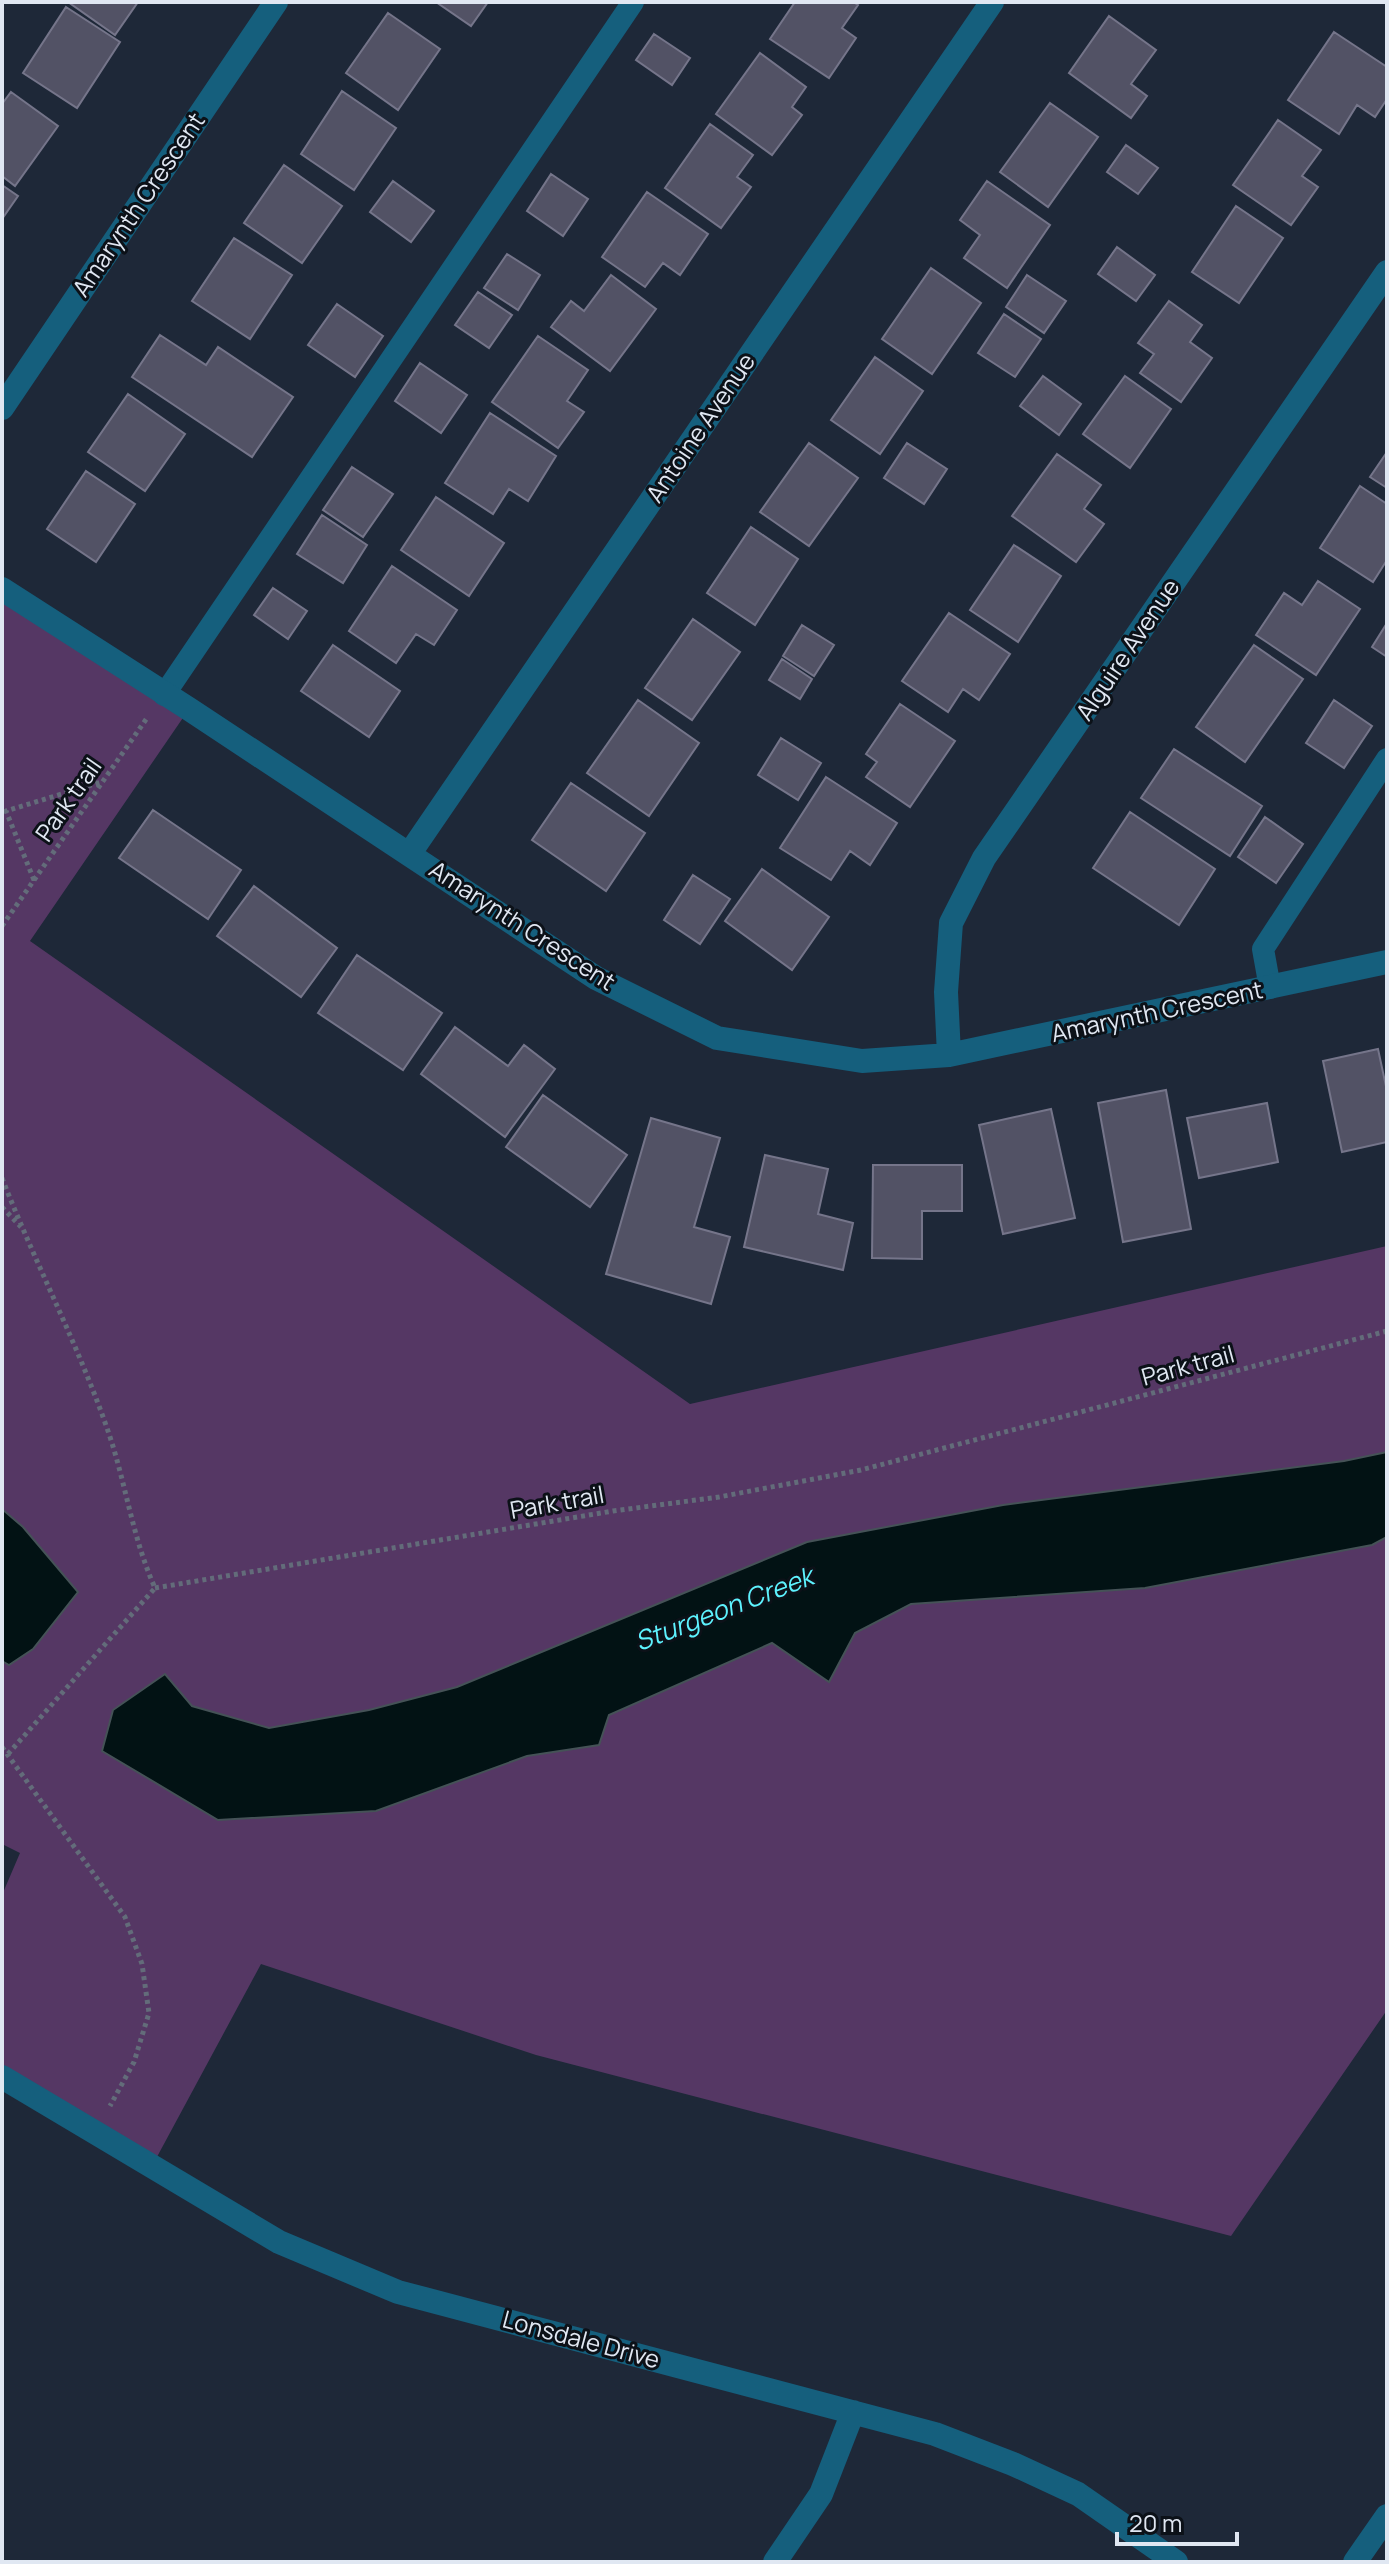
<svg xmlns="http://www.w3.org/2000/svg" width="1389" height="2564" viewBox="0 0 1389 2564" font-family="Manrope,sans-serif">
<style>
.green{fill:#553764}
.water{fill:#021214;stroke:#455257;stroke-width:2}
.building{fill:#525265;stroke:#75758a;stroke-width:2}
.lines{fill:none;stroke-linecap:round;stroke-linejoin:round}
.path{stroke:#636c7a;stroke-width:5;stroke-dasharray:4 4;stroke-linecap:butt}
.lane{stroke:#155f7d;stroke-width:22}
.street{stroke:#155f7d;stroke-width:24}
.labels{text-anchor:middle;stroke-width:6;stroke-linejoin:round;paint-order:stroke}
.street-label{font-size:24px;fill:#e0e7f2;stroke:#0c1118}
.water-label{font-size:26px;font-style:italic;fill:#5df2fe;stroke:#0c1118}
</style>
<rect width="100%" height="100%" fill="#1e2838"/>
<path class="green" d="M2,589l187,120 -159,232 660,463 697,-158v764l-156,226 -695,-181 -275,-91 -110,204 -149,-91v-182l18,-42 -18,-9z"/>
<path class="water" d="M1387,1452v85l-15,8 -227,43 -234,16 -56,29 -26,49 -57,-39 -163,72 -10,30 -72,11 -151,55 -158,9 -116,-69 11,-41 52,-36 27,32 77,22 100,-18 88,-23 350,-145 196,-37 341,-44z
M2,1509l21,18 55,65 -45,57 -24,16 -7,-4z"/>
<path class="building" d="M68,2h70l-23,33z
M436,2h52l-17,24z
M795,2h58l5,3 -16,23 14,10 -27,40 -59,-39z
M66,7l54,35 -43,66 -54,-35z
M388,13l52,36 -42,61 -52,-37z
M1109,16l47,34 -25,34 16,12 -16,22 -62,-45z
M1334,32l53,35v32l-12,18 -18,-12 -18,29 -51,-34z
M654,34l36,24 -18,27 -36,-25z
M760,53l46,34 -14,20 10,8 -30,40 -56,-41z
M342,91l54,37 -42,62 -53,-36z
M11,92l47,34 -43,60 -13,-10v-72z
M1050,103l48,34 -50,70 -48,-35z
M1278,120l43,30 -19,26 16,11 -27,38 -58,-40z
M710,124l43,31 -16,22 14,10 -30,41 -56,-40z
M1126,145l32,23 -20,26 -31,-22z
M284,165l58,41 -40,57 -58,-40z
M551,174l37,25 -25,37 -36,-25z
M393,181l41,30 -23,31 -41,-30z
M987,181l63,44 -43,63 -43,-30 16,-23 -20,-15z
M2,185l16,11 -16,23z
M647,192l61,42 -28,41 -17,-12 -18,24 -43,-30z
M1236,206l47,32 -44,65 -47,-31z
M234,238l58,37 -42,64 -58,-38z
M1117,247l38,28 -19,26 -38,-27z
M507,254l33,21 -22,35 -34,-22z
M931,268l50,35 -49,71 -50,-35z
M611,275l45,34 -46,62 -59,-44 20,-26 13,10z
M1027,275l39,26 -22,32 -38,-26z
M478,292l34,23 -23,33 -34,-23z
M1169,301l33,24 -12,17 22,16 -31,44 -41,-29 14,-19 -16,-11z
M337,304l46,32 -28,41 -47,-32z
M1004,314l37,25 -26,38 -37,-24z
M160,335l46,30 12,-18 75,50 -41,60 -120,-80z
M538,336l50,34 -21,31 17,11 -26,36 -66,-46z
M875,357l48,34 -43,63 -49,-34z
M420,363l47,32 -26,38 -46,-32z
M1043,376l38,28 -22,31 -39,-29z
M1125,376l46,33 -41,59 -47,-34z
M128,394l57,40 -40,57 -57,-39z
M490,413l66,43 -28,45 -19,-12 -16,25 -48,-31z
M809,443l49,35 -49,68 -49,-34z
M907,443l40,26 -23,35 -40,-26z
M1387,452v36l-17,-11z
M1057,454l44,31 -17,24 20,15 -28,38 -64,-46z
M352,467l41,27 -30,43 -40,-27z
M86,471l49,33 -39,58 -49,-33z
M1360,486l27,18v56l-14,22 -53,-34z
M436,497l68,46 -35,53 -68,-46z
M322,515l45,30 -24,38 -46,-29z
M751,527l47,32 -43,66 -48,-32z
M1014,545l47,31 -43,66 -48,-32z
M392,566l65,44 -23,35 -18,-11 -20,29 -47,-32z
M1318,581l42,28 -44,66 -60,-40 28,-42 18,12z
M273,588l34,23 -19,28 -34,-24z
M949,613l61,41 -31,46 -16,-11 -15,23 -46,-31z
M693,619l47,33 -48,68 -47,-32z
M1387,623v34l-15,-10z
M802,625l32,20 -20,31 -31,-20z
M333,645l67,46 -31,46 -68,-46z
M1254,645l49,34 -58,83 -49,-35z
M782,659l30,20 -12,20 -31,-19z
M638,700l61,43 -50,73 -62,-43z
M1334,700l38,26 -28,42 -38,-25z
M900,704l55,37 -45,66 -44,-30 11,-15 -11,-8z
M781,738l40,25 -23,37 -40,-25z
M1174,749l88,57 -32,50 -89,-58z
M826,777l71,46 -27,42 -20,-14 -19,29 -51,-32z
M571,783l74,50 -39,58 -74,-51z
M153,810l88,60 -33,49 -89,-61z
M1130,812l85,57 -36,56 -86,-57z
M1265,817l38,27 -27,39 -38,-26z
M762,869l67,48 -37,53 -67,-49z
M693,875l37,24 -30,45 -36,-24z
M254,886l83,62 -36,49 -84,-61z
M357,955l85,58 -39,57 -85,-57z
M455,1027l53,39 16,-21 31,24 -50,68 -84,-63z
M1378,1049l9,42v51l-45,10 -19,-91z
M1166,1090l25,139 -68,13 -25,-139z
M543,1095l84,60 -37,52 -84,-60z
M1267,1103l11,59 -79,16 -12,-60z
M1051,1109l24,109 -72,16 -24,-109z
M651,1118l69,20 -26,89 36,10 -19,67 -105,-30z
M765,1155l63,14 -10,45 35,9 -10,47 -99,-23z
M873,1165h89v46h-40v48l-50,-1z"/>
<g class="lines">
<path class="path" d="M34,880l-28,-69 95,-29
M2,926l145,-208
M2,1178c33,85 76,166 106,253 18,52 24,106 47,157
M2,1207l19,20
M155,1588l458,-77 106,-14 142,-27 526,-139
M2,1747l123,170 17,47 7,49 -15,49 -24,44
M8,1754l147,-166"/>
<path class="lane" d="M164,695l469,-693
M1270,988l-7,-39 124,-190"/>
<path class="street" d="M2,408l274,-406
M2,589l187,120 407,269 121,60 145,23 87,-6 438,-93
M410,853l582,-851
M949,1055l-3,-63 5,-69 33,-65 403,-586
M2,2077l277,165 119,50 537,142 78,30 65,30 98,68
M775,2562l46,-68 32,-82
M1355,2562l32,-46"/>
</g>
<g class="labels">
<g class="street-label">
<text transform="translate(139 205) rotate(-56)" y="8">Amarynth Crescent</text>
<text transform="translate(701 428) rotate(-56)" y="8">Antoine Avenue</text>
<text transform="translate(1128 650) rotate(-56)" y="8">Alguire Avenue</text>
<text transform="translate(69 800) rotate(-55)" y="8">Park trail</text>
<text transform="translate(522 926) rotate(33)" y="8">Amarynth Crescent</text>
<text transform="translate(1157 1012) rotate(-12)" y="8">Amarynth Crescent</text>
<text transform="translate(1188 1366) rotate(-15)" y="8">Park trail</text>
<text transform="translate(557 1503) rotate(-10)" y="8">Park trail</text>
<text transform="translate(581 2340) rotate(15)" y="8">Lonsdale Drive</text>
</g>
<g class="water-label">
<text transform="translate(724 1609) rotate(-21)" y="9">Sturgeon Creek</text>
</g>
</g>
<rect width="1389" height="2564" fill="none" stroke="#e0e7f2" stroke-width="8"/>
<path d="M1117 2532v12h120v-12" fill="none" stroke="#e0e7f2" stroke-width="4"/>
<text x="1129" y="2532" font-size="24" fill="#e0e7f2" stroke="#0c1118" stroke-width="6" paint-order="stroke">20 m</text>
</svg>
